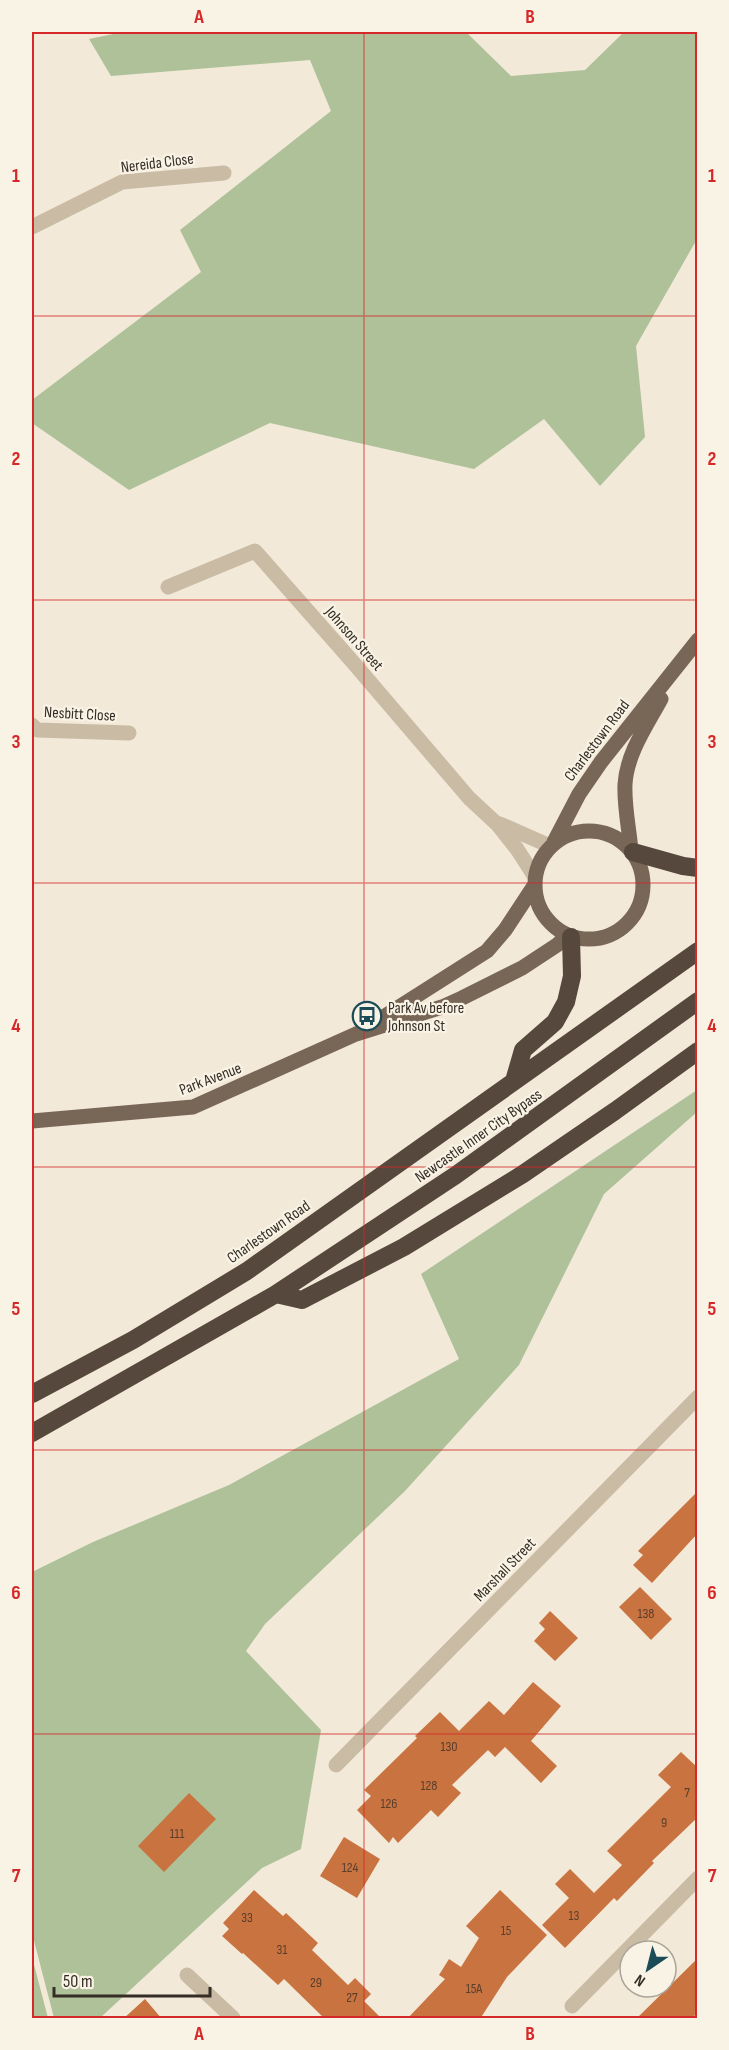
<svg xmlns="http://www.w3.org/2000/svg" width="729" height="2050" viewBox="0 0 729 2050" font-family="'Sofia Sans Condensed',sans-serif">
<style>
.green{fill:#aec199}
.building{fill:#c97340}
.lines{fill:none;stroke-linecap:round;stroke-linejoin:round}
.minor{stroke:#cabba5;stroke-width:15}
.major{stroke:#786657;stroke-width:15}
.highway{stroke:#57483d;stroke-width:18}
.grid{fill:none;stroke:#d62828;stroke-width:1.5;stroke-opacity:0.55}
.labels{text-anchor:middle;stroke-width:4.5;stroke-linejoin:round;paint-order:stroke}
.number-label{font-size:14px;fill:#5a3e2c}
.street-label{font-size:16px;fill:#352d26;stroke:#f9f3e5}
.poi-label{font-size:16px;fill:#352d26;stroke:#f9f3e5;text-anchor:start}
.neatline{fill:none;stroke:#d62828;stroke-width:2}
.grid-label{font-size:20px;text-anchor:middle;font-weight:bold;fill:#d62828}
</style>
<rect width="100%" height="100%" fill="#f2e9d9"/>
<path class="green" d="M123,32h343l45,44 74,-6 39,-38h73v207l-61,107 9,91 -45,49 -56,-67 -70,50 -204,-46 -141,67 -97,-67v-23l169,-128 -21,-42 151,-119 -21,-51 -199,16 -22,-37z
M697,1090v22l-93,82 -85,171 -114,126 -140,133 -19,27 75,79 -20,119 -39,19 -162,150h-46l-22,-85v-361l61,-30 136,-57 230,-126 -38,-85z
M32,1957l16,61h-16z"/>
<path class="building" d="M698,1491v42l-46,50 -19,-18 10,-10 -5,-4z
M640,1587l32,32 -21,21 -32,-33z
M550,1611l28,27 -23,23 -21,-20 11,-12 -6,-6z
M533,1682l28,24 -30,35 26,25 -16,17 -36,-36 -10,10 -7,-7 -36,35 9,8 -23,24 -7,-7 -33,33 -5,-6 -4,6 -32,-33 14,-14 -7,-6 53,-52 -2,-2 25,-24 19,19 30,-30 15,14z
M681,1752l17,16v49l-46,44 2,2 -37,38 -3,-3 -49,50 -23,-23 27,-27 -14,-14 15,-15 24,24 28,-28 -15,-14 64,-64 -13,-12z
M189,1793l27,26 -52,53 -26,-26z
M344,1837l36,22 -23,39 -37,-22z
M254,1890l29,26 3,-3 32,30 -6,7 36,35 7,-7 16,16 -7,7 18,18h-57l-41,-40 -6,6 -35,-32 -1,1 -20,-18 7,-7 -6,-6z
M500,1890l47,45 -40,42 -27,42h-73l38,-40 -6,-4 10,-16 12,8 18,-29 -13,-12z
M698,1958v54l-7,7h-55z
M145,1999l17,20h-39z"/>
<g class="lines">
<path class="minor" d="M32,227l90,-45 102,-9
M168,587l87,-36 96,109 118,138 29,27 19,24 18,28
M32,725l5,5 92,3
M500,824l50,22
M336,1765l362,-368
M187,1975l46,43
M572,2006l126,-128"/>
<path class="major" d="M535 885a54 54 0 1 1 108 0a54 54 0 1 1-108 0Z
M554,842l25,-48 22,-32 97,-122
M631,850c-2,-22 -7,-44 -6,-66 2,-31 22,-59 36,-85
M377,1021l110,-70 18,-21 29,-44
M32,1121l161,-14 163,-73 86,-27 20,-9 60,-30 35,-23 11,-10"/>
<path class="highway" d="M633,852l50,14 15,2
M514,1081l9,-31 32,-28 11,-20 6,-26 -1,-39
M276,1294l26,6 102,-53 119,-73 92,-63 83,-60
M32,1394l101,-54 114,-69 451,-320
M32,1433l244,-139 180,-119 242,-174"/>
</g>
<path class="grid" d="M364,32v1986M32,316h666M32,600h666M32,883h666M32,1167h666M32,1450h666M32,1734h666"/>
<defs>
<g id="bus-ring" transform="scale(1.5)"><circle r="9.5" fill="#f9f3e5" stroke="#1b4c58" stroke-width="1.5"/><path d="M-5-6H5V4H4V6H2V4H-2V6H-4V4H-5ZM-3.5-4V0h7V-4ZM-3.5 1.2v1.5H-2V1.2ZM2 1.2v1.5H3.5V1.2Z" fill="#1b4c58"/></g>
</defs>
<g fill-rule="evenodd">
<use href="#bus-ring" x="367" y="1016"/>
</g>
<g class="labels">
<g class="number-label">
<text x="646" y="1618">138</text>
<text x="449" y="1751">130</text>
<text x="429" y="1790">128</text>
<text x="687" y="1797">7</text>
<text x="389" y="1808">126</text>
<text x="664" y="1827">9</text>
<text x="177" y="1838">111</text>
<text x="350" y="1872">124</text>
<text x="574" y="1920">13</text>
<text x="247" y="1922">33</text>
<text x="506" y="1935">15</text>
<text x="282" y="1954">31</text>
<text x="316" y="1987">29</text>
<text x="474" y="1993">15A</text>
<text x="352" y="2002">27</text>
</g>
<g class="street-label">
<text transform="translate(157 162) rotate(-7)" y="6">Nereida Close</text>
<text transform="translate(355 638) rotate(49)" y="6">Johnson Street</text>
<text transform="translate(80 713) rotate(3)" y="6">Nesbitt Close</text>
<text transform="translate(596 740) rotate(-53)" y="6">Charlestown Road</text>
<text transform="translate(210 1078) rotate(-21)" y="6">Park Avenue</text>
<text transform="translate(478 1135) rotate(-35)" y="6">Newcastle Inner City Bypass</text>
<text transform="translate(268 1231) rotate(-35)" y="6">Charlestown Road</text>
<text transform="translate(504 1569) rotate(-46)" y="6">Marshall Street</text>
</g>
<g class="poi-label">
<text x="388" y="1013">Park Av before<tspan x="388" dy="18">Johnson St</tspan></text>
</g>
</g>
<rect width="729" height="2050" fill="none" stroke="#f9f3e5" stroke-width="66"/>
<g transform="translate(648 1969) rotate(215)"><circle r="28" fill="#f9f3e5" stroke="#aba499" stroke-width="1.5"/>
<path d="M0-4.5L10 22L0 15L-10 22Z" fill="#1b4c58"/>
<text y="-9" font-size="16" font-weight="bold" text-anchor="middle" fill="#352d26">N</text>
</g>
<path d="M54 1987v9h156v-9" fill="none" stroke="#352d26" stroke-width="3"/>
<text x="63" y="1987" font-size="18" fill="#352d26" stroke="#f9f3e5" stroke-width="4.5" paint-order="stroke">50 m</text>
<rect x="33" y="33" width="663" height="1984" class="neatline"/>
<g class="grid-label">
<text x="199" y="23">A</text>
<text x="530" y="23">B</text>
<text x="16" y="182">1</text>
<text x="712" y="182">1</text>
<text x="16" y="465">2</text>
<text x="712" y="465">2</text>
<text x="16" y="748">3</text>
<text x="712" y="748">3</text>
<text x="16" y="1032">4</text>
<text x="712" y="1032">4</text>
<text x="16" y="1315">5</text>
<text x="712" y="1315">5</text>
<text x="16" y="1599">6</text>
<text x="712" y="1599">6</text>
<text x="16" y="1882">7</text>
<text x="712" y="1882">7</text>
<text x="199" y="2040">A</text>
<text x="530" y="2040">B</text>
</g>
</svg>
